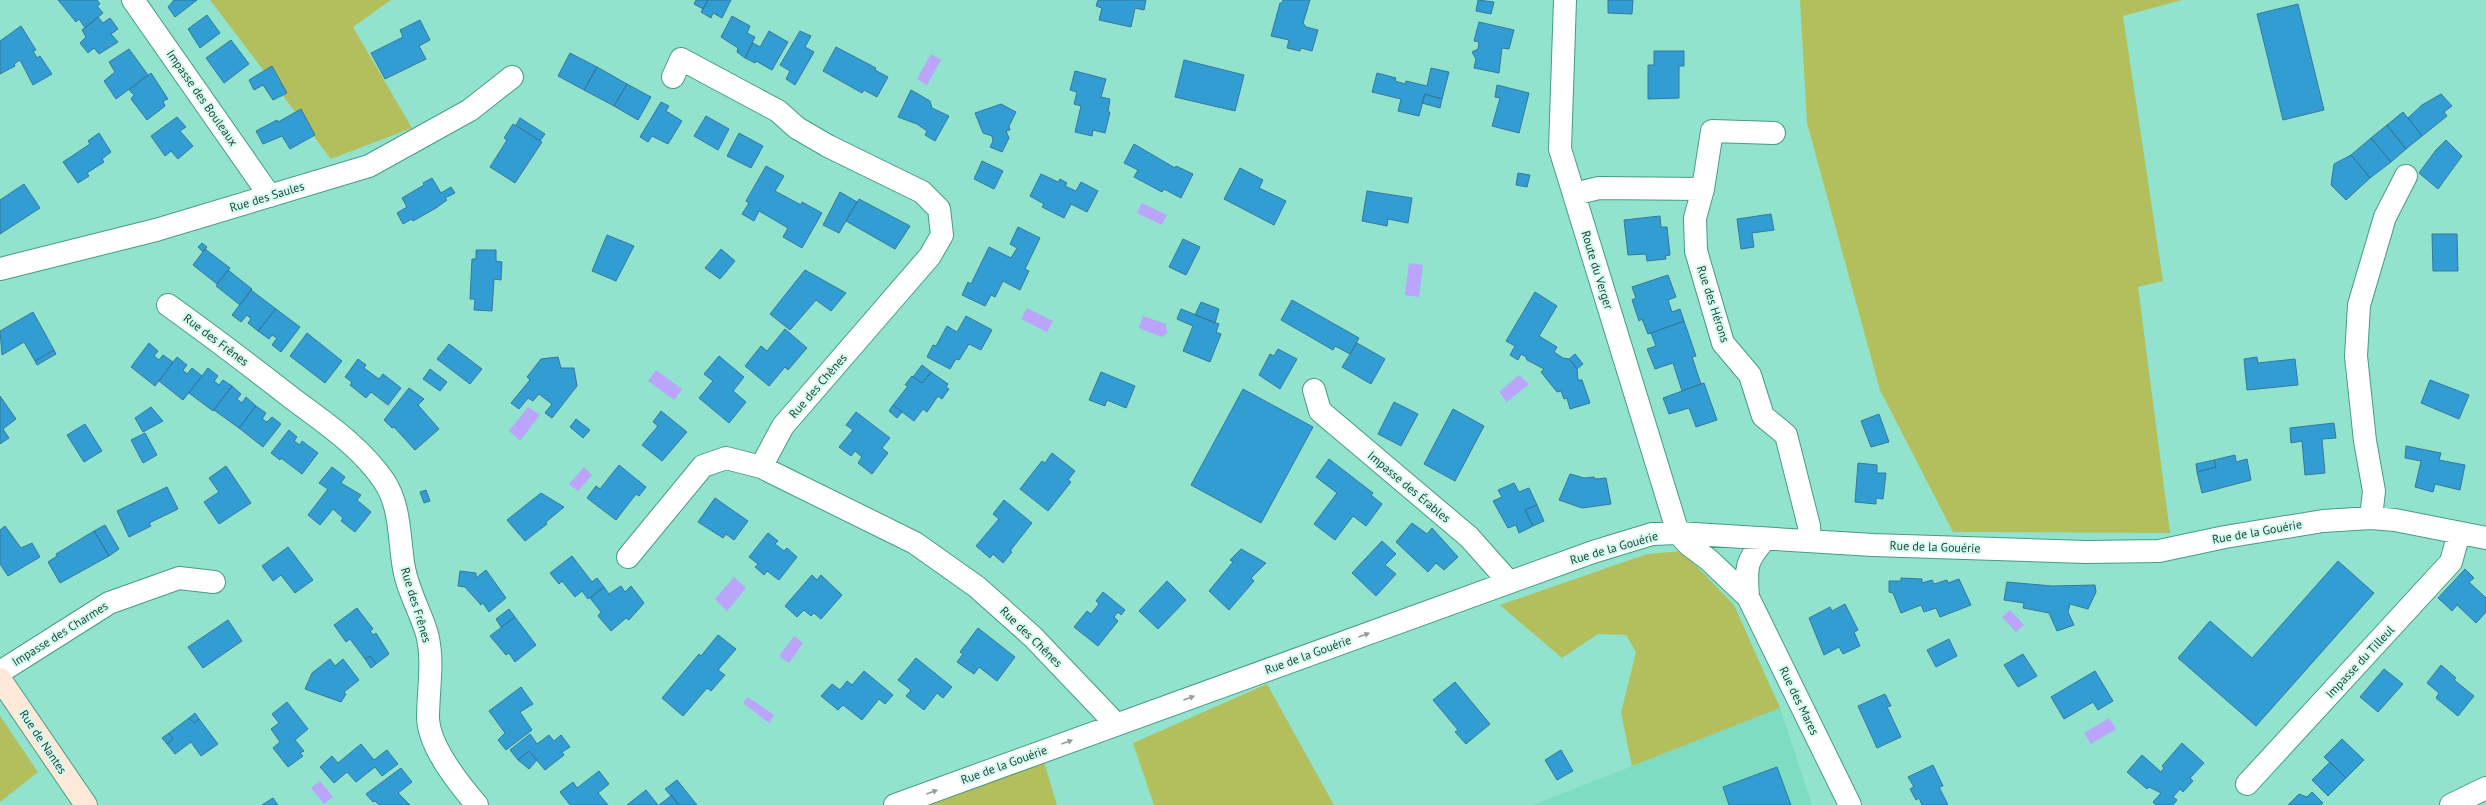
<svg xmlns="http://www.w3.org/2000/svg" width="2486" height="805" viewBox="0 0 2486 805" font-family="'PT Sans',sans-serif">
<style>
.built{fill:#7edcc3}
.green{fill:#b3bf5d}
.water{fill:#bba4fb}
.building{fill:#319dd3;stroke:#36789c}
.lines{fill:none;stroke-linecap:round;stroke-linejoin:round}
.minor-casing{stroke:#489b86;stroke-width:24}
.tertiary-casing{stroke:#489b86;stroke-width:24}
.secondary-casing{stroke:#489b86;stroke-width:24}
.minor{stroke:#fff;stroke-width:22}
.tertiary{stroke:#fff;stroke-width:22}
.secondary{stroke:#fee8d8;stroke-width:22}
.oneway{fill:#8e9f9b}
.labels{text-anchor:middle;stroke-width:4;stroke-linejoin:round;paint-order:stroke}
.street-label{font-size:12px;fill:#1d3f37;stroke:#d4fbef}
</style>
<rect width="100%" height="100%" fill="#91e3cd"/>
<path class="built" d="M1780,708l32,97h-279z"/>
<path class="green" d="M210,0h181l-38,27 59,101 -81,31z
M1800,0h382l-59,16 40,265 -25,6 32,246 -217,-1 -73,-142 -73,-267z
M1682,551l52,54 46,103 -148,58 -11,-53 15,-61 -10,-17 -28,-1 -36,24 -62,-53 147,-51z
M1267,684l67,121h-180l-21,-62z
M0,716l38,56 -38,30z
M1044,762l13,43h-134z"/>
<path class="water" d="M931,54l10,6 -14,25 -10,-6z
M1142,203l25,12 -5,10 -25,-12z
M1409,263l14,2 -4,32 -14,-2z
M1027,308l26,13 -6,11 -26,-13z
M1143,316l23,8 1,9 -5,4 -23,-9z
M656,370l26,19 -8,11 -26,-19z
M1519,375l10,9 -22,18 -8,-10z
M528,407l12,8 -20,26 -11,-10z
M584,467l8,8 -14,16 -9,-7z
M734,577l12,11 -19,23 -12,-12z
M2010,610l14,15 -8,7 -14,-15z
M794,636l9,7 -14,20 -10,-7z
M748,697l26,18 -5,8 -26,-20z
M2109,718l7,11 -25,15 -7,-11z
M320,781l13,16 -9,7 -13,-16z"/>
<path class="building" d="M58,0h39l3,4 -3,2 6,7 -18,15 -6,-9 -3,3z
M197,0l-22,17 -7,-10 6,-7z
M696,0h12l-5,9 -9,-5z
M708,0h23l-9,18 -9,-5 -2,5 -10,-6z
M1098,0h48l-2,10 -9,-2 -4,19 -32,-7 3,-12 -6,-2z
M1283,0h27l-7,23 3,4 12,3 -6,21 -11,-3 -1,3 -13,-3 2,-8 -18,-4 9,-33h2z
M1478,0l16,2 -3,12 -15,-3z
M1608,0h25l-1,14 -24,-1z
M2298,4l26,106 -41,10 -26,-106z
M207,15l13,18 -20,15 -12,-19z
M732,16l18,10 -3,7 8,4 -10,21 -8,-6 1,-4 -17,-11z
M98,17l5,6 7,-5 8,11 -7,5 7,8 -19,12 -5,-6 -6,5 -8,-10 6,-6 -4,-7z
M420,20l10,20 -11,6 7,13 -41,20 -14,-26 32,-16 -3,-7z
M1479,22l35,8 -5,19 -7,-1 -3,25 -25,-5 2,-9 -4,-7 6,-3 1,-7 -5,-1z
M21,26l15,24 -3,1 4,7 3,-2 12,18 -19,11 -13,-25 -6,4 1,2 -15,8v-33z
M769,31l19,11 -16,28 -16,-9 -1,2 -10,-5 8,-15 7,4z
M800,31l11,5 -6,11 9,5 -19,33 -9,-6 4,-8 -10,-6z
M231,40l18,24 -25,19 -18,-25z
M836,47l40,21 -1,2 13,7 -11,20 -13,-7 -2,3 -39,-22z
M129,49l19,26 -32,24 -12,-18 11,-9 -6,-10z
M1654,51h30v15h-5v32l-31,1v-34h6z
M570,53l27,14 -13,23 -26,-14z
M1184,60l60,15 -9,36 -60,-14z
M272,66l15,27 -14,7 -10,-15 -9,5 -5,-10z
M597,67l30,17 -13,22 -30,-16z
M1431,68l18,4 -7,27 -17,-5 -6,22 -21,-5 3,-12 -29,-7 5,-19 19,5 -1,3 10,3 1,-3 21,5z
M1075,71l31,8 -5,18 9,2 -2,13h2l-5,21 -12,-3 -1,6 -17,-4 6,-26 -7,-2 3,-12 -7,-2z
M151,73l17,26 -5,2 2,5 -18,14 -16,-21 3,-4 -5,-5z
M627,84l24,13 -13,23 -24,-14z
M1497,85l32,8 -10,40 -27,-7 8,-28 -5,-1z
M911,90l19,11 2,7 17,8 -14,25 -10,-6 2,-4 -10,-7 -19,-7z
M1425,94l17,5 -2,9 -18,-5z
M2441,94l11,12 -8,6 3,4 -25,20 -14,-18 14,-13z
M661,102l8,4 -3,5 16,10 -14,23 -16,-8 -4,6 -8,-5z
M1001,104l15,8 -7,14 1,4 -4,1 3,7 -7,14 -12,-5 3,-6 -1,-5 -9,-3 -8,-20z
M301,109l14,26 -25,14 -8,-13 -19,8 -7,-13 21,-11 1,2z
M2403,112l19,24 -16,13 -19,-24z
M706,116l23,13 -11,21 -24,-14z
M177,117l9,10 -6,4 13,15 -15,13 -7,-8 -6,5 -14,-20z
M520,118l25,16 -5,7 -24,-16z
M513,124l29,18 -27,41 -25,-16 17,-27 -3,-2z
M2387,125l19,24 -15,13 -20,-24z
M99,133l12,19 -9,7 2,3 -17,11 2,3 -11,7 -15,-21 27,-18 -2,-3z
M739,133l24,13 -12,22 -24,-12z
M2371,138l20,24 -21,16 -19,-23z
M2446,140l16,16 -24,33 -19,-16 17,-23z
M1134,144l41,24 1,-2 17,8 -12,24 -17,-9 -2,3 -28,-15 4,-7 -14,-7z
M2351,155l19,23 -24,22 -15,-15 3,-21z
M982,161l21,10 -9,18 -20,-10z
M766,166l18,10 -9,15 26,14 1,-3 20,11 -20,35 -19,-11 5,-9 -29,-17 -5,10 -12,-7 7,-11 -3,-2z
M1240,168l23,12 -4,8 27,13 -12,24 -50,-26z
M1518,173l12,2 -3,12 -11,-2z
M1041,174l17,8 2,-3 7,4 -2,3 11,5 5,-9 17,9 -11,21 -16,-8 -7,14 -22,-11 2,-3 -14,-8z
M432,178l9,15 10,-6 4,6 -10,5 2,2 -11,8 -23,13 -1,-2 -9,5 -6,-11 10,-6 -5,-9 22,-13 -1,-2z
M24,184l16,24 -40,26v-34z
M1367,191l45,7 -4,25 -20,-4 -1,7 -25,-5z
M840,192l17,10 -18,31 -16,-8z
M859,199l51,27 -15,23 -49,-28z
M1771,214l3,16 -22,3 2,14 -13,2 -4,-30z
M1660,216l1,11h6l3,28 -5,1 1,3 -19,2 -1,-7 -18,1 -4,-35z
M1018,227l22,11 -15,31 4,2 -9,19 -17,-9 -8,16 -4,-2 -6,11 -23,-11 6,-13 3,2 18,-37 22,11 6,-10 -7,-4z
M2432,234h25l1,37h-25z
M607,235l27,11 -18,35 -24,-10z
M1183,239l17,8 -14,28 -17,-8z
M202,243l5,4 -4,5 -5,-5z
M205,249l25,19 -13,16 -24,-19z
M721,249l14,12 -15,18 -15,-11z
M476,250h20v11l6,1 -1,18 -7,-1 -2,32 -18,-1 1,-11h-5l2,-40h4z
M228,270l24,19 -12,16 -24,-19z
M805,270l41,23 -15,18 -15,-11 -26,30 -20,-16z
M1668,275l8,22 -8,3 4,12 8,-3 4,12 -36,13 -6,-15 -3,2 -7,-21 4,-2 -4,-11z
M251,290l25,19 -18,22 -10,-8 3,-4 -4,-4 -6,7 -9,-7z
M1535,292l22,14 -18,30 18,11 -3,5 9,6 6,1 8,10 1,11h4l8,23 -20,6 -3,-11 -3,1 -3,-8 -4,1 -16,-20 3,-3 -17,-9 -1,-3 -5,-3 -3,6 -8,-5 5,-9 -9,-5z
M1292,300l67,38 -9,16 -15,-8 -2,4 -52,-30z
M1201,302l18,7 -4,14 -20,-8z
M276,309l24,18 -19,25 -9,-7 5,-7 -5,-3 -3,4 -11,-8z
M1181,309l38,15 -3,8 5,2 -11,28 -27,-11 10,-25 -16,-7z
M33,312l21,38 -19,11 -11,-19 -22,13 -2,-24z
M966,316l26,14 -11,20 -12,-6 -10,16 -3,-1 -6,10 -23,-12 6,-12 3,1 11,-20 10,6z
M1684,321l12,35 -4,1 9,27 -19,7 -9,-28 -18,6 -8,-20 9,-3 -5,-13z
M785,329l22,19 -19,22 -3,-3 -16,19 -24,-20 16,-20 6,5z
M307,333l35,28 -17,22 -35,-27z
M149,343l9,8 -4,5 5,4 4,-5 10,7 -18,24 -24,-19z
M1357,343l28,16 -14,25 -29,-17z
M449,344l33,25 -12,15 -33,-25z
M1278,349l19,10 -17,30 -21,-14 11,-21 4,2z
M54,350l2,4 -19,11 -2,-4z
M1575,354l8,10 -6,5 -8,-10z
M719,356l25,21 -11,14 13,11 -17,21 -30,-25 14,-17 -9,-7z
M177,357l10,8 -4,5 4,4 5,-6 10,8 -19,24 -24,-19z
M558,357l3,11h13l3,18 -25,32 -7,-5 7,-9 -13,-10 -6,7 -5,-3 -9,11 -8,-6 19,-23 -3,-3 14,-18z
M2257,357l1,6 37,-4 3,26 -51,5 -3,-31z
M358,359l8,6 -2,3 15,11 4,-5 18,14 -13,17 -17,-13 -5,6 -16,-13 2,-3 -7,-5z
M922,365l9,7 -9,11 -9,-6z
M208,368l10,8 -4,5 5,4 4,-5 9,6 -19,25 -24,-18z
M430,369l17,13 -7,9 -17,-12z
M931,372l17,12 -2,3 3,2 -7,10 -4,-3 -11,16 -4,-3 -9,12 -21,-16 15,-19 -3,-1 7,-9 10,7z
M1101,372l34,14 -9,22 -19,-8 -2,6 -16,-6z
M2430,380l39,15 -10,24 -38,-16z
M1704,383l13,37 -21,7 -7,-19 -20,6 -6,-16z
M232,386l9,8 -4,5 5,4 4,-6 10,9 -17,22 -25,-18z
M409,388l15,11 -6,6 21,24 -24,21 -21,-23 -2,1 -8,-8z
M1243,389l70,38 -52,96 -70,-38z
M0,396l16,23 -13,10 6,9 -9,6z
M1394,402l24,12 -17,32 -23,-12z
M893,405l9,7 -5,6 -8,-7z
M256,406l10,7 -4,6 5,3 5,-5 9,7 -18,23 -24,-19z
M151,407l12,14 -20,11 -8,-14z
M1453,409l31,17 -29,55 -31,-17z
M661,411l26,21 -25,29 -20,-16 16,-19 -5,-4z
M856,412l34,26 -8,10 6,5 -16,21 -14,-11 4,-6 -7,-6 -4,5 -12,-9 14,-17 -7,-5z
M1879,414l10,28 -18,5 -10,-26z
M576,419l14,11 -7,8 -13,-11z
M2334,423l2,15 -14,1 3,34 -20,2 -3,-34 -11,2 -1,-15z
M85,424l17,27 -18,11 -17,-27z
M289,430l8,7 -3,4 6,4 2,-4 16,12 -16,21 -21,-16 -1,2 -9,-7z
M145,433l12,22 -14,8 -12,-23z
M2406,446l35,7 -2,7 26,5 -5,25 -25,-6 -2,8 -18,-5 6,-26 -16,-3z
M1052,453l23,18 -7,9 3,2 -23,29 -28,-22 22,-28 3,2z
M2235,455l1,7 11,-3 4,21 -49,13 -5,-21 19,-5 -2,-7z
M1329,459l44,34 -2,2 11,9 -16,22 -13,-10 -18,24 -21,-16 23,-31 -21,-16z
M2214,460l2,7 -19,5 -1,-8z
M1858,463l19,2v8h9l-3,26 -7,-1v6l-21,-2z
M619,465l27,22 -7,9 -3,-2 -20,26 -29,-22 9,-12 4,3z
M226,466l25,37 -32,21 -15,-22 15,-10 -10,-14z
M332,467l13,10 -4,6 20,12 -4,5 14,12 -16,20 -14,-11 2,-3 -10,-9 -13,16 -12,-10 20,-26 -9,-6z
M1570,474l14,4 10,-1 1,2 11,-1 5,26 -29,4 -23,-8z
M1514,483l5,9 10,-4 8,17 -12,5 8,16 -14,7 -3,-8 -8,3 -15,-27 9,-4 -4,-7z
M167,487l11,22 -29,14 2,3 -22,11 -12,-26z
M426,490l4,11 -6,2 -4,-11z
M541,493l23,14 -18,15 1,2 -22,17 -18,-21z
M715,498l33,23 -14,19 -8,-6 -3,4 -25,-16z
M1004,500l28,23 -22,28 2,1 -9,11 -10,-9 -3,4 -14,-12 23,-27 -6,-5z
M1537,505l7,16 -11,5 -8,-16z
M1412,523l15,11 5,-6 26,29 -14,13 -8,-7 -8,9 -32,-30z
M105,525l14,24 -10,7 -15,-25z
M5,526l16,22 11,-5 8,14 -32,19 -8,-12v-34z
M94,531l15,25 -49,27 -12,-21 9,-6 -1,-2z
M768,533l10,8 -3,3 9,7 3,-3 10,9 -18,23 -12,-9 -3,4 -9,-8 3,-3 -9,-7z
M1382,541l14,13 -11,11 11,9 -20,22 -24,-23z
M288,547l25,33 -18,13 -14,-18 -8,6 -11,-15z
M1241,549l25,14 -15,15 3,3 -25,29 -20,-19 24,-29 -3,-2z
M572,556l20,26 5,-4 7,9 -16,12 -6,-8 -7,6 -13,-16 -3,3 -9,-11z
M2338,561l36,32 -118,133 -78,-68 32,-37 42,37z
M2465,569l9,9 -5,4 17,16v14l-10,11 -19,-18 -5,6 -14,-13z
M486,570l20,28 -17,14 -6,-9 -2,2 -16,-18 -7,-1 2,-15 16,2v5z
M812,575l5,5 4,-5 21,20 -21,24 -7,-6 -3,3 -7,-6 -7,7 -12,-11z
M1901,578l21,1v4l10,-3 2,4 13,-4 1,3 11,-4 12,26 -31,12 -4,-9 -12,4 -3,-7 -20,8 -8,-20 -4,-1v-11h12z
M1167,581l19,19 -28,29 -19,-18z
M2007,582l45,4 43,-1 1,7 -8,17 -18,-5 -2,8 6,13 -17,6 -8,-18 -26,-5 1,-5 -20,-3z
M621,586l4,6 6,-6 13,17 -15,17 -3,-2 -15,13 -13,-15 3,-4 -11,-14 14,-11 5,7z
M1103,592l22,18 -4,5 -3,-3 -4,5 4,4 -20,25 -24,-19 13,-16 4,3 8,-10 -3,-3z
M1845,604l13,26 -4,2 6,14 -17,8 -4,-7 -15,8 -15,-37 21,-11 2,4z
M357,608l16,21 -3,2 3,4 3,-2 13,21 -13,10 -6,-8 -5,3 -15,-20 -4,3 -12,-17z
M509,609l6,8 -14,10 -5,-8z
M515,617l21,28 -21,17 -6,-9 -3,2 -16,-19z
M228,620l14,21 -39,27 -15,-21z
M978,628l37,29 -18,24 -18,-14 -5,7 -17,-12 6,-8 -3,-2z
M718,635l18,14 -18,21 7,5 -14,16 -4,-3 -24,28 -21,-18 37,-44 2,2z
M1949,639l8,17 -21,11 -9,-17z
M2023,654l14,22 -19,11 -14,-22z
M370,656l6,8 -5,4 -6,-9z
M916,658l36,29 -9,11 -6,-5 -13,17 -18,-14 5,-6 -13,-10z
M330,659l5,7 8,-7 16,21 -15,12 2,2 -5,8 -36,-13 7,-16z
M2441,665l15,13 -2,2 20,16 -16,20 -22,-18 3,-5 -12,-10z
M2384,669l19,15 -25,28 -18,-15z
M864,671l29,24 -8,9 -6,-5 -17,21 -19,-15 -5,5 -17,-14 11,-12 8,6 7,-9 5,4z
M2095,671l18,30 -15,9 -5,-8 -29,17 -13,-22z
M1455,682l35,42 -24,20 -11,-12 3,-2 -25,-30z
M521,687l12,17 -13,8 12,18 -26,20 -8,-10 7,-7 -16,-22z
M1885,694l6,12 -4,1 14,30 -24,11 -19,-42z
M287,702l21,27 -13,11 9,11 -4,2 3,3 -15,11 -15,-19 7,-6 -9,-13 8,-6 -7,-9z
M195,713l4,6 -5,4 -5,-5z
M189,718l5,5 5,-4 19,25 -17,12 -10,-14 -16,12 -8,-10 6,-5 -4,-6z
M169,733l4,6 -6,5 -5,-6z
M530,734l7,10 12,-9 5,6 7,-6 9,12 -8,5 2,3 -19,15 -16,-19 -11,9 -8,-10z
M2342,739l22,21 -18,18 -22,-21z
M2182,743l22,20 -14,15 3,3 -10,11 -3,-3 -7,8 4,3 -4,5h-17l-3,-3 8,-9 -12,-6 -2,2 -20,-17 15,-17 19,17 3,-4 -2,-2z
M361,744l13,16 13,-10 11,14 -16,12 -7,-9 -19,15 -9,-10 -13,11 -14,-16 12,-11 6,7z
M1561,750l12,21 -16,9 -12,-20z
M529,751l8,9 -8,9 -11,-9z
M2330,762l16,16 -18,18 -16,-16z
M1933,765l10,21 -4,1 9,18h-26l-3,-7 -3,2 -6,-11 4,-2 -6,-10z
M1777,767l14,38h-62l-6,-18z
M401,768l11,14 -14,11 12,12h-31l-4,-4 -2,1 -7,-8z
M599,771l10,13 -11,9 10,12h-38l-10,-13 13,-10 4,6z
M677,780l20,25h-18l-14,-16z
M646,790l12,15h-31z
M2312,792l11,11 -2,2h-33l11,-11 8,3z
M672,795l7,10h-20z
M273,798l5,7h-16z"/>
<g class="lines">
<g class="minor-casing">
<path id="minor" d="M133,0l137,196
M1565,0l-5,149 118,384 11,12 20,15 39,37 102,208
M673,77l8,-18 97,52 19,17 31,18 94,46 17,17 3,26 -12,21 -147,170 -22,41 154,76 62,44 56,50 83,87
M1774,133l-62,-2 -9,58 -8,29 1,33 27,92 27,32 13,41 23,19 23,91 1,15
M1574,194l25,-6 104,1
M0,269l156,-39 213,-64 101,-56 42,-33
M168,305c42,30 84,62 125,94 32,24 68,48 91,82 16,24 15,54 19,81 3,26 17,48 24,72 7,27 1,56 1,84 1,29 31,66 49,87
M1314,390l6,21 149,126 40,45
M2371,518l3,-27 -9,-50 -9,-85 3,-51 26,-88 21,-41
M628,557l75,-91 23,-8 35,9
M1748,597c-2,-30 -3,-35 17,-58
M0,672l109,-69 70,-25 35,4
M2247,784l204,-222 8,-29
M895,805l698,-253 59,-18 26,-1 195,12 213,7 73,-1 66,-14 98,-16 48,-3 24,2 91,18"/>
</g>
<g class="tertiary-casing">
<path id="tertiary" d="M2451,805l35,-17"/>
</g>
<g class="secondary-casing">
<path id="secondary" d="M0,679l86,126"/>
</g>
<use href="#minor" class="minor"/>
<use href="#tertiary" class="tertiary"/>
<use href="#secondary" class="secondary"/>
</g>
<defs><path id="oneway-solid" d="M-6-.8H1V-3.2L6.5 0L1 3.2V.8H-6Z"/></defs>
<g class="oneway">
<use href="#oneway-solid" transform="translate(1364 635) rotate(-20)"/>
<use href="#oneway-solid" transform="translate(1189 698) rotate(-20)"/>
<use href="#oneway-solid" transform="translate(1067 742) rotate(-20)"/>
<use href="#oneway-solid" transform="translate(932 792) rotate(-20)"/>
</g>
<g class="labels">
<g class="street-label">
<text transform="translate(202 98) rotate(55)" y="4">Impasse des Bouleaux</text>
<text transform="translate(267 197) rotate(-17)" y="4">Rue des Saules</text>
<text transform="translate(1597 270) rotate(73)" y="4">Route du Verger</text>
<text transform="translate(1713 304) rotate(72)" y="4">Rue des Hérons</text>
<text transform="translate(216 340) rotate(37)" y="4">Rue des Frênes</text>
<text transform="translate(818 386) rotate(-49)" y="4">Rue des Chênes</text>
<text transform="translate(1409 487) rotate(40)" y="4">Impasse des Érables</text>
<text transform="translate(2257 532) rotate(-10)" y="4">Rue de la Gouérie</text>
<text transform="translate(1935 547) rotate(2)" y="4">Rue de la Gouérie</text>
<text transform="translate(1614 548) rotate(-16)" y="4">Rue de la Gouérie</text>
<text transform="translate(416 605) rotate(73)" y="4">Rue des Frênes</text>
<text transform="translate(60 634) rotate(-32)" y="4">Impasse des Charmes</text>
<text transform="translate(1031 637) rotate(44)" y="4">Rue des Chênes</text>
<text transform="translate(1308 655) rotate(-20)" y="4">Rue de la Gouérie</text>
<text transform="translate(2360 662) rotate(-47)" y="4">Impasse du Tilleul</text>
<text transform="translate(1799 701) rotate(64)" y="4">Rue des Mares</text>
<text transform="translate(43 742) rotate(56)" y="4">Rue de Nantes</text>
<text transform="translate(1004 765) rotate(-20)" y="4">Rue de la Gouérie</text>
</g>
</g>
</svg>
